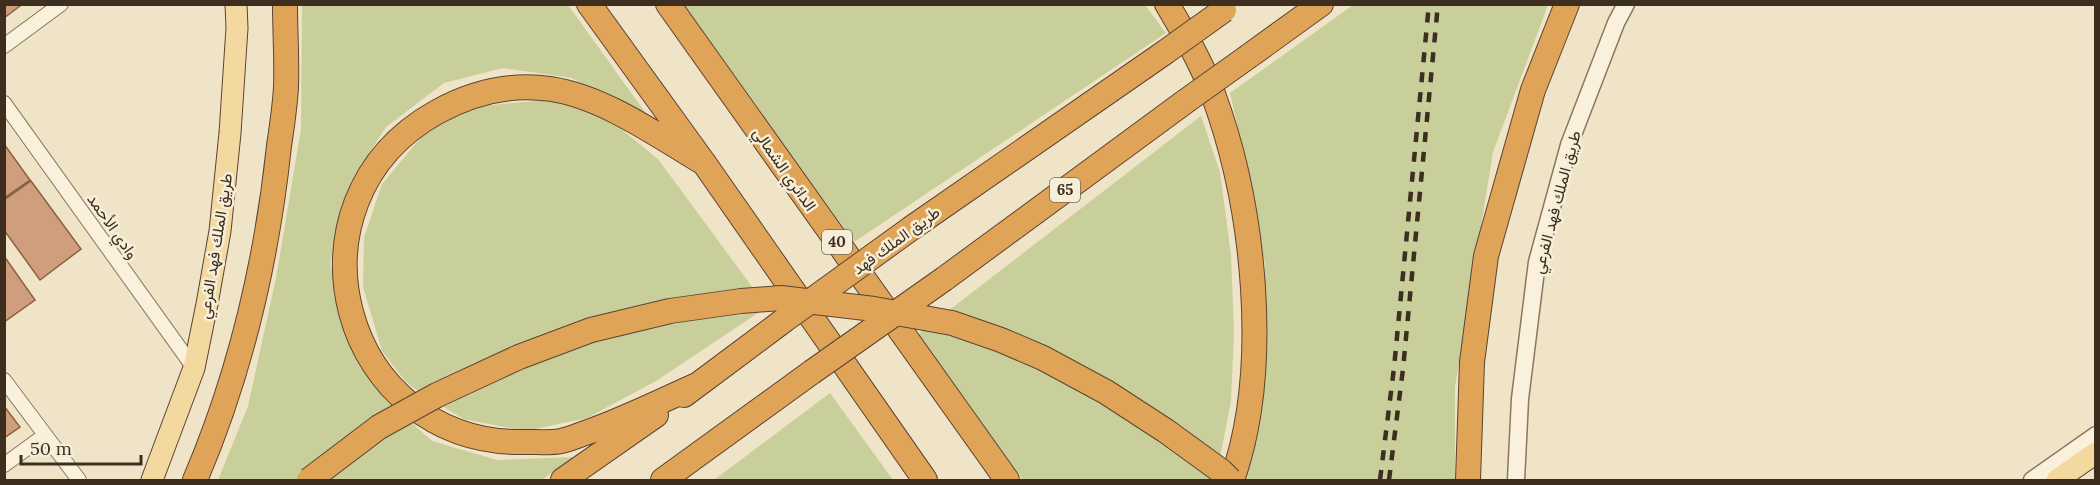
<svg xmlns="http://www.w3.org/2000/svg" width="2100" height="485" viewBox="0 0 2100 485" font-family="Lora,Vazirmatn,serif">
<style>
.green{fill:#c9cf9b}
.building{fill:#cf9f7d;stroke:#8d5f41;stroke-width:1.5}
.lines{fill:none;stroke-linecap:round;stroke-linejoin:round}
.minor-casing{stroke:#8d765c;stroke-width:16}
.tertiary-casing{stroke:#8d765c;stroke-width:19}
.primary-casing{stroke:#5b4430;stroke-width:23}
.motorway-casing{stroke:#5b4430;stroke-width:26}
.minor{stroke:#faf1dc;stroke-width:14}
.tertiary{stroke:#faf1dc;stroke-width:16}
.primary{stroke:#f3d9a0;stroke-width:21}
.motorway{stroke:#e0a458;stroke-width:24}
.rail{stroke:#3d2e20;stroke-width:4.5;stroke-dasharray:10 10;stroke-linecap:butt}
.motorway-bridge-casing{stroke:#5b4430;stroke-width:26;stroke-linecap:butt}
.motorway-bridge{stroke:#e0a458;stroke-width:24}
.labels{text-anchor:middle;stroke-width:5;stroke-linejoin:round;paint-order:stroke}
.shield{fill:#f7eed8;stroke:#756857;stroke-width:1.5}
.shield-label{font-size:15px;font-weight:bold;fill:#3d2e20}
.street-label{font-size:16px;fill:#3d2e20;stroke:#f7eed8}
</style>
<rect width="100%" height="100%" fill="#f0e4c8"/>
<path class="green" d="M302,5h266l87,121 -83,-48 -69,-10 -59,15 -58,44 -36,56 -20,80 20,79 36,58 46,41 65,19 77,-3 -32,23h-324l30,-74 28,-128 25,-149z
M683,5h462l21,28 -312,209z
M1353,5h195l-55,147 -38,235v93h-215l25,-120v-95l-14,-80 -21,-92z
M547,100l57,15 54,44 109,148 -111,74 -69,37 -61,13 -63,-12 -48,-30 -10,-8 -23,-30 -19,-64 1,-50 18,-53 41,-49 46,-28z
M1201,116l19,56 11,83 3,78 -3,68 -10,52 -8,27h-190l-106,-145z
M830,393l63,87h-179z"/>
<path class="building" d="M4,4h14l2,2 -16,12z
M4,144l26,36 -26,18z
M31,181l50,68 -41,31 -36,-50v-30z
M4,256l31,44 -31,22z
M4,406l16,21 -16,11z"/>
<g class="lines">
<g class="minor-casing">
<path id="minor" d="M4,46l57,-42
M4,103l190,265
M4,380l75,100
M4,465l40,-29"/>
</g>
<g class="tertiary-casing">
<path id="tertiary" d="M1516,480l4,-81 17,-137 32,-117 47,-122 10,-19
M2032,480l64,-45"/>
</g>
<g class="primary-casing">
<path id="primary" d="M152,480l42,-112 13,-64 13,-73 10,-98 7,-105 -1,-24
M2057,480l39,-27"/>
</g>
<g class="motorway-casing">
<path id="motorway" d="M589,4l115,159 221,317
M668,4l339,476
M1167,4c17,29 34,58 46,90 41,111 59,273 19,386
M1249,56l72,-52
M913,227l251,-174
M944,279l242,-178
M697,385c-36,16 -72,34 -109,47 -9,3 -18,7 -27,9 -10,2 -23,1 -33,1 -188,6 -253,-240 -91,-330 36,-20 73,-29 114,-23 53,8 107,47 153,74
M684,395l99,-74
M195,480c45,-105 72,-221 84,-334 3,-20 6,-40 7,-59 1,-28 -1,-55 -1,-83
M563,480l93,-65
M663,480l149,-108
M1468,480l4,-118 14,-106 47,-166 34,-86"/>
</g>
<use href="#minor" class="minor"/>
<use href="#tertiary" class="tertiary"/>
<use href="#primary" class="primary"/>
<use href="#motorway" class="motorway"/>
<path class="rail" d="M1380,480l14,-112 35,-364
M1389,480l14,-111 35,-365"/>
<g class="motorway-bridge-casing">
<path id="motorway-bridge" d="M1164,53l60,-43
M1186,101l63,-45
M783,321l130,-94
M812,372l132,-93
M309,480l70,-53 58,-32 82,-38 72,-27 79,-19 71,-10 40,-3 93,11 78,14 49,17 42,18 63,34 60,39 55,40 9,9"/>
</g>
<use href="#motorway-bridge" class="motorway-bridge"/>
</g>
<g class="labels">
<g class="shield">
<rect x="1050" y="178" width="30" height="24" rx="4.5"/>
<rect x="822" y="230" width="30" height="24" rx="4.5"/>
</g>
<g class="shield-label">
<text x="1065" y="195">65</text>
<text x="837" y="247">40</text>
</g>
<g class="street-label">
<text transform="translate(785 169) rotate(55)" y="6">الدائري الشمالي</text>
<text transform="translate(1556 202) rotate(-75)" y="6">طريق الملك فهد الفرعي</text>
<text transform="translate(113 226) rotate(55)" y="6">وادي الأحمد</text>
<text transform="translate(896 240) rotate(-36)" y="6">طريق الملك فهد</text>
<text transform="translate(215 246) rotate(-81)" y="6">طريق الملك فهد الفرعي</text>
</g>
</g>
<rect width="2100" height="485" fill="none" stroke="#3d2e20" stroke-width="12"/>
<path d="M21 455v9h120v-9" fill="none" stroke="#3d2e20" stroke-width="3"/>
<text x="30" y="455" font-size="18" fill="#3d2e20" stroke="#f7eed8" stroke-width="4.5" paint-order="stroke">50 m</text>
</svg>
